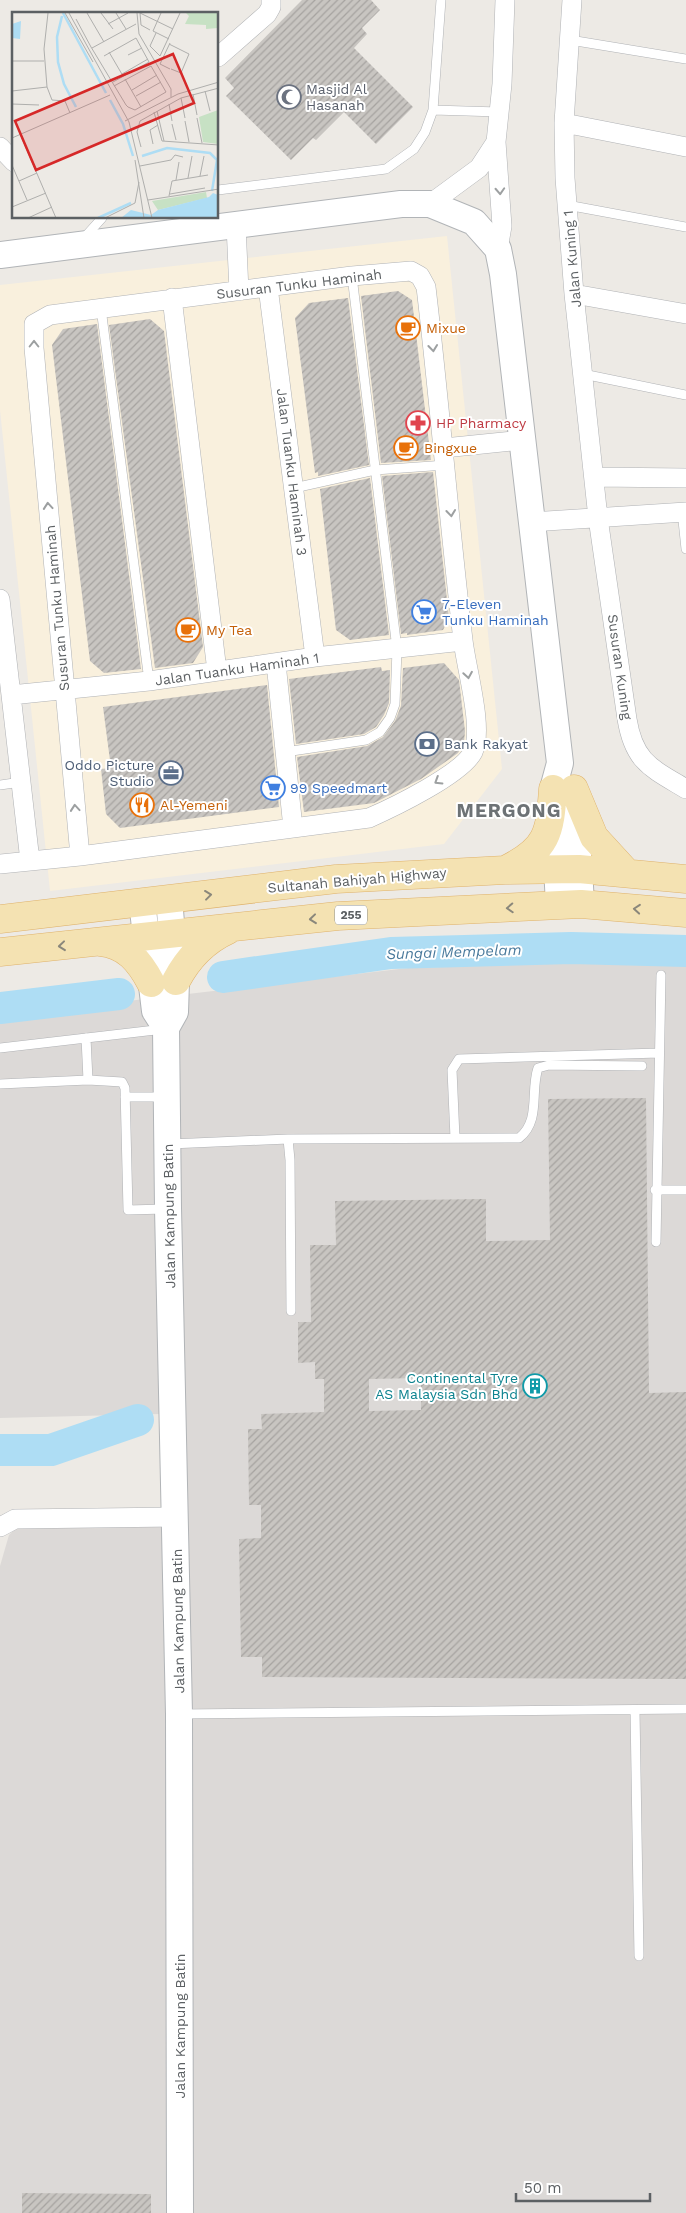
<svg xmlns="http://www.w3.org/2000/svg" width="686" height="2213" viewBox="0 0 686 2213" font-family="'Work Sans',sans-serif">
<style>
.commercial{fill:#f9f0dd}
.industrial{fill:#dcd9d7}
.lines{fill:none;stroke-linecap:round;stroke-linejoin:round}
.river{stroke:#aeddf4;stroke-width:32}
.building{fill:url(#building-hatch);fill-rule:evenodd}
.lane-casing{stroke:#b0b2b5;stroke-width:10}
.street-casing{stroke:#b0b2b5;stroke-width:20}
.secondary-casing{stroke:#b1b4b7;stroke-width:28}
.primary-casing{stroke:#dfb26b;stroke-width:29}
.lane{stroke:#fff;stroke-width:9}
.street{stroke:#fff;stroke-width:19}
.secondary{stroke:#fff;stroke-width:26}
.primary{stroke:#f4e2b2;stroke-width:28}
.oneway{stroke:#9da0a1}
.oneway2{stroke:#8a877b}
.labels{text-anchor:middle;stroke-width:4;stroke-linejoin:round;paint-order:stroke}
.shield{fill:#fff;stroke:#8d9092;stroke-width:1}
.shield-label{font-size:12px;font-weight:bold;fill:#5c6063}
.worship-label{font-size:14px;fill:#5b616d;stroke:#fff;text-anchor:start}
.street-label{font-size:14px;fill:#5c6063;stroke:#fff}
.food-label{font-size:14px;fill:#c56008;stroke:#fff;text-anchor:start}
.health-label{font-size:14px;fill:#be3a42;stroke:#fff;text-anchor:start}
.shop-label{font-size:14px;fill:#366cbe;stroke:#fff;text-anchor:start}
.service-label{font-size:14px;fill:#4e5e75;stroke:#fff;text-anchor:start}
.culture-label{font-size:14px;fill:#0d838f;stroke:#fff;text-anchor:end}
.water-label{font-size:15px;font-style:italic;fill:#4a7a9c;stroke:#fff}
.district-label{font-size:19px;font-weight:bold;letter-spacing:1px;fill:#6d7275;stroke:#fff}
.inset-river{fill:none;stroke:#aeddf4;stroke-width:2.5}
.inset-road{fill:none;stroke:#afafad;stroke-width:1}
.view{fill:#d62828;fill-opacity:0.15;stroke:#d62828;stroke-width:2.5}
.inset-edge{fill:none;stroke:#5c6063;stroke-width:2.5}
</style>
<defs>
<pattern id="building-hatch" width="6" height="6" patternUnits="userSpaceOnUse" patternTransform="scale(1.25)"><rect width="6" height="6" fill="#c8c5c1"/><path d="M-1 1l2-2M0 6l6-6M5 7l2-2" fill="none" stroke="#a6a3a0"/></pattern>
</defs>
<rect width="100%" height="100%" fill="#edeae5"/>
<path class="commercial" d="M447,236l55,533 -58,75 -394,47 -50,-481v-125z"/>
<path class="industrial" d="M648,961l38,2v1250h-686v-647l9,-31 7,-7 147,-4 -3,-110 -160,4v-402l408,-48z"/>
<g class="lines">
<path class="river" d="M223,977l168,-24 180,-5 115,3
M0,1008l119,-14
M0,1450h51l87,-30"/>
</g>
<path class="building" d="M302,0h69l9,10 -18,18 5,6 -13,14 59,59 -37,37 -32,-32 -28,28 -3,-2 -22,22 -65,-64 8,-8 -9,-10z
M398,291l14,9 19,160 -50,3 -20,-167z
M348,298l21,167 -51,11v-4l-3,1 -20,-155 14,-15z
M150,319l14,12 39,316 -10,16 -38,5 -46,-343z
M97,324l44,345 -37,4 -14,-12 -38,-316 11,-16z
M433,472l16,146 -6,12 -36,5v-2l-6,1 -19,-158z
M370,478l19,157 -39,5 -14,-10 -16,-141z
M444,663l15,17 6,51 -1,11 -6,11 -37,26 -47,24 -70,9 -7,-55 70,-11 16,-9 12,-16 6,-15 2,-38z
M381,667l1,4 8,-1 -1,33 -5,12 -8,12 -12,7 -68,10 -7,-65z
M267,685l12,122 -159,21 -14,-14 -5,-45 10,-1 -8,-61z
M646,1098l3,295 37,-1v287l-424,-2v-20h-21l-2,-118 22,-1v-33h-12l-1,-76h14l-1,-15 63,-2v-33h-9v-17l-17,1v-41h13l-1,-77h26l-1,-44 151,-2v42l64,-1 -2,-141zM421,1378v32l-52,1v-32z
M22,2193l129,1v19h-129z"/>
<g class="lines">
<g class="lane-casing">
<path id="lane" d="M570,40l116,19
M433,110l66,2
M218,190l168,-21 28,-20 11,-17 8,-22 8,-110
M567,205l119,22
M84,238l18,-20
M101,308l48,373
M583,374l103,21
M294,488l81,-18 71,-5
M682,511l4,38
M285,752l81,-12 14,-8 10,-14 5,-14 2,-55 -45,-373
M0,785l21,-3
M86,1038l2,42
M0,1048l164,-19
M0,1084l88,-4 34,2 3,6 3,122 37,-1
M125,1097h39
M455,1138l-3,-68 7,-11 200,-6
M288,1139l231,-1c22,-17 11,-47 19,-70l11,-3 93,1
M170,1144l118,-5 2,21 1,151
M655,1190h31
M656,1242l5,-267
M635,1710l4,246
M181,1714l505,-5"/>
</g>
<g class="street-casing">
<path id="street" d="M572,0l-8,123 1,55 9,116 24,224 29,201c7,43 24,49 59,70
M218,57l49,-43 4,-7v-7
M564,123l122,24
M0,147l14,15
M430,204l49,-36 17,-26
M236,225l3,66
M498,249l4,-23 -6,-84 6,-58 3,-84
M268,287l47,370
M574,294l112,20
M172,298l45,373
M444,448l78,-8
M595,477l91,1
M531,522l155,-10
M0,599l30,262
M276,663l17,165
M11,695l138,-14 166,-24 148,-16
M0,864l80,-8 289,-38c25,-11 93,-44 104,-66 11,-24 -7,-84 -10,-112 -14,-117 -23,-235 -37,-353l-6,-11 -9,-5 -59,5 -302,39 -16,9v24l46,508
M0,1527l15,-8 161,-2"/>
</g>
<g class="secondary-casing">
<path id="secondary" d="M0,255l401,-51h29l44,18 24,27 5,25 57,489 -7,26 6,116
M575,797l6,107
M169,899l7,82 -1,31 -9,16 2,180 11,506 1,499
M142,902l13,109 11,17"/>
</g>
<g class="primary-casing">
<path id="primary" d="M574,789l20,48 33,36
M505,870c43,-21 45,-37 48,-81
M0,919l336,-40 169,-9 74,-1 107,10
M100,942c26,2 40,20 51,41
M0,952l338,-36 243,-12 105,9
M176,981c12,-23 28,-40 52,-51"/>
</g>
<use href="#lane" class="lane"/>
<use href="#street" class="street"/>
<use href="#secondary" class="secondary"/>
<use href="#primary" class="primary"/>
</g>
<defs><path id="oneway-chevron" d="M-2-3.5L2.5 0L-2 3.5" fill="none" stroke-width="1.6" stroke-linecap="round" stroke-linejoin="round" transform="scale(1.25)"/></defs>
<g class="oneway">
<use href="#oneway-chevron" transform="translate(500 191) rotate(87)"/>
<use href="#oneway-chevron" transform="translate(34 344) rotate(-90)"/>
<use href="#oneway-chevron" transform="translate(433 348) rotate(84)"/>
<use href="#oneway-chevron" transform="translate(48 506) rotate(-95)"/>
<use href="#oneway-chevron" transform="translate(451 513) rotate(84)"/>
<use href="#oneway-chevron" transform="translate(468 675) rotate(81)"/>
<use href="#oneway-chevron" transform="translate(438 781) rotate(148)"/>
<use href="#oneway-chevron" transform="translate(75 808) rotate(-95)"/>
</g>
<g class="oneway2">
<use href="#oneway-chevron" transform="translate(208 895) rotate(-7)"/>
<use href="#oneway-chevron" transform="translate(510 908) rotate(177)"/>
<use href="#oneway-chevron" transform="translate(637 909) rotate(-175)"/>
<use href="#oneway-chevron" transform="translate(313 919) rotate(174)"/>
<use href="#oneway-chevron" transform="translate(62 946) rotate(174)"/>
</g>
<defs>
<g id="mosque-ring" transform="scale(1.25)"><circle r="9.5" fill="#fff" stroke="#6b7280" stroke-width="1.5"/><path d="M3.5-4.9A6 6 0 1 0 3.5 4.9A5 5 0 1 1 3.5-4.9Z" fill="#6b7280"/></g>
<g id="cafe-ring" transform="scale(1.25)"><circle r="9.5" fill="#fff" stroke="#e8710a" stroke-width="1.5"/><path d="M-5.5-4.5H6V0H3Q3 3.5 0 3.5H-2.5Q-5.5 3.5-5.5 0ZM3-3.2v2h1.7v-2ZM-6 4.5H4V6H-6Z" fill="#e8710a"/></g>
<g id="pharmacy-ring" transform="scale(1.25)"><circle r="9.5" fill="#fff" stroke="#e0444e" stroke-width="1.5"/><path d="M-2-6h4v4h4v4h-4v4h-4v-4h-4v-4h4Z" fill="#e0444e"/></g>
<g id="supermarket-ring" transform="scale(1.25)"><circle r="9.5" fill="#fff" stroke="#3f7fe0" stroke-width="1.5"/><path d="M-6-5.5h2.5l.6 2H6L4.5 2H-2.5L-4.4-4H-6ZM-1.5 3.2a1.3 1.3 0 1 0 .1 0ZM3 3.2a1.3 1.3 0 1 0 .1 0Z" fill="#3f7fe0"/></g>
<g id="bank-ring" transform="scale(1.25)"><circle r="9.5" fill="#fff" stroke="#5c6f8a" stroke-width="1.5"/><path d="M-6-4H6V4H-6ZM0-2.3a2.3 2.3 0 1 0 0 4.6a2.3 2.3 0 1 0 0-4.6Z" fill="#5c6f8a"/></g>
<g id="office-ring" transform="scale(1.25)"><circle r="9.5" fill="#fff" stroke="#5c6f8a" stroke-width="1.5"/><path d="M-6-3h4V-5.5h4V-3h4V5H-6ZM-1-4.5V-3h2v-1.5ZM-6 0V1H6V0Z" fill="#5c6f8a"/></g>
<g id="restaurant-ring" transform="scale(1.25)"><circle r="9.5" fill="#fff" stroke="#e8710a" stroke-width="1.5"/><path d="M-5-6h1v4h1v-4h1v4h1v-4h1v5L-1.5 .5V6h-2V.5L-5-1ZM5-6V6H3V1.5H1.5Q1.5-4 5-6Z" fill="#e8710a"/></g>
<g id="building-ring" transform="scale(1.25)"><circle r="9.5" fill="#fff" stroke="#0f9aa8" stroke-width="1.5"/><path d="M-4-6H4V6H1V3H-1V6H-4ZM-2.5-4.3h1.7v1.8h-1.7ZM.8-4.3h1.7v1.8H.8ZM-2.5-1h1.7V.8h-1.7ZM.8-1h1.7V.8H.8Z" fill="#0f9aa8"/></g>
</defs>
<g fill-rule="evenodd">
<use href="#mosque-ring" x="289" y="97"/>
<use href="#cafe-ring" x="408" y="328"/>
<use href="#pharmacy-ring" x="418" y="423"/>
<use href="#cafe-ring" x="406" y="448"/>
<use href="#supermarket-ring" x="424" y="612"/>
<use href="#cafe-ring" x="188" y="630"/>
<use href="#bank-ring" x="427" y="744"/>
<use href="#office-ring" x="171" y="773"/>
<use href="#supermarket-ring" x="273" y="788"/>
<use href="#restaurant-ring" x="142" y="805"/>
<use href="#building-ring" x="535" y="1386"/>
</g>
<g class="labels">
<rect class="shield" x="335" y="905.5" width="32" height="19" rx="4"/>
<g class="shield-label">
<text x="351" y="919">255</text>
</g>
<g class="worship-label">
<text x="306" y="94">Masjid Al<tspan x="306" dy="16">Hasanah</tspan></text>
</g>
<g class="street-label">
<text transform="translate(572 259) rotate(-95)" y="5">Jalan Kuning 1</text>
<text transform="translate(299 284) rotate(-7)" y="5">Susuran Tunku Haminah</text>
<text transform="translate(292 472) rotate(83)" y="5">Jalan Tuanku Haminah 3</text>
<text transform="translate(57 608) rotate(-95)" y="5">Susuran Tunku Haminah</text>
<text transform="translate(620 667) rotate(82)" y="5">Susuran Kuning</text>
<text transform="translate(237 669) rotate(-8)" y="5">Jalan Tuanku Haminah 1</text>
<text transform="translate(357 880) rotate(-5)" y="5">Sultanah Bahiyah Highway</text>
<text transform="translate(169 1216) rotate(-91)" y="5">Jalan Kampung Batin</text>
<text transform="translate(178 1621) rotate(-91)" y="5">Jalan Kampung Batin</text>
<text transform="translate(180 2026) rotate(-90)" y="5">Jalan Kampung Batin</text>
</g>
<g class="food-label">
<text x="426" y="333">Mixue</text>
<text x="424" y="453">Bingxue</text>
<text x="206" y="635">My Tea</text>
<text x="160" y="810">Al-Yemeni</text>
</g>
<g class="health-label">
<text x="436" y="428">HP Pharmacy</text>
</g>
<g class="shop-label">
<text x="442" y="609">7-Eleven<tspan x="442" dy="16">Tunku Haminah</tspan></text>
<text x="290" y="793">99 Speedmart</text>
</g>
<g class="service-label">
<text x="444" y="749">Bank Rakyat</text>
<text x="154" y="770" text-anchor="end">Oddo Picture<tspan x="154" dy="16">Studio</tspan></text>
</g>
<g class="culture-label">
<text x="518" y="1383">Continental Tyre<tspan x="518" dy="16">AS Malaysia Sdn Bhd</tspan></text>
</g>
<g class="water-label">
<text transform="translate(454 952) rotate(-2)" y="5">Sungai Mempelam</text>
</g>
<g class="district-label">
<text x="509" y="817">MERGONG</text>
</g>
</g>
<g transform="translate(12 12)">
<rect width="206" height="206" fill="#edeae5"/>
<path d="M206,98v34l-15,-2 -4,-25zM194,180l1,6 -49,12 -6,-9z" fill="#c7e1c4"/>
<path d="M174,1h32v15l-12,1v-4l-21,-1 4,-8z" fill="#c7e1c4"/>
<path d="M9,9l-1,18 -8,-1v-14zM201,181l5,2v23h-97l10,-8 20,5 7,-5 51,-13z" fill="#aeddf4"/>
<path class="inset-river" d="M51,1l43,80M50,4l-5,21 1,25 6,22 12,23M98,88l13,24 10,32M130,144l25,-8 43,5 7,7 -5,31M86,206l33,-15"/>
<path class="inset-road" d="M36,1l-4,36 3,38 5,13 13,1 5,12M53,1l28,49M57,1l60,109 23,96M75,1l17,29M89,1l12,16M104,1l10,16M125,1l2,21 32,55v8M128,1l33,16M128,1l1,12 9,5M149,1l-8,18 16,8M64,7l15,28 35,58 2,2 7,3 31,-18 -15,-26 -37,20M96,12l20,-11M144,21l-6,13 10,10 20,-43M158,31l-10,21 10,5M157,32l20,10 -8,19 -10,-4M80,36l44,-24M97,40l14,24M116,43l14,-7M92,44l32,-18 13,24M0,49h32M110,62l26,-15M113,67l16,28M101,70l36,-20M120,78l25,-15M0,79l35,-4M193,79l5,20M181,82l4,21M124,84l25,-14M169,86l4,20M0,92l27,1M157,92l3,17M145,99l7,30M142,100l8,29 57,4M185,106l5,25M113,109l53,-27 41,-12M173,109l4,21M160,112l4,16M8,122l36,84M0,126l98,-43M141,132l-3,-14 8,-5M129,135l-4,-15 3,-11 41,-23 38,-10M123,148l9,58M0,153l15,35M128,154l31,-6 4,-5 8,2M188,164l4,-20M176,166l4,-22M164,168l3,-18M7,169l18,-8M158,182l35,-6M157,184l3,-15 36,-6M136,188l71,-11M0,195l34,-14M16,206l24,-11M93,206l30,-15 4,-21"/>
<path class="view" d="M161,42l21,49 -158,67 -21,-49z"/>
<rect width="206" height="206" class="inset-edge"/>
</g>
<path d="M516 2193v8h134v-8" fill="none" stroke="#5c6063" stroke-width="2.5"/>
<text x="524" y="2193" font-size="15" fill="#5c6063" stroke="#ffffff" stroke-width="4" paint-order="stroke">50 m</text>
</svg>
